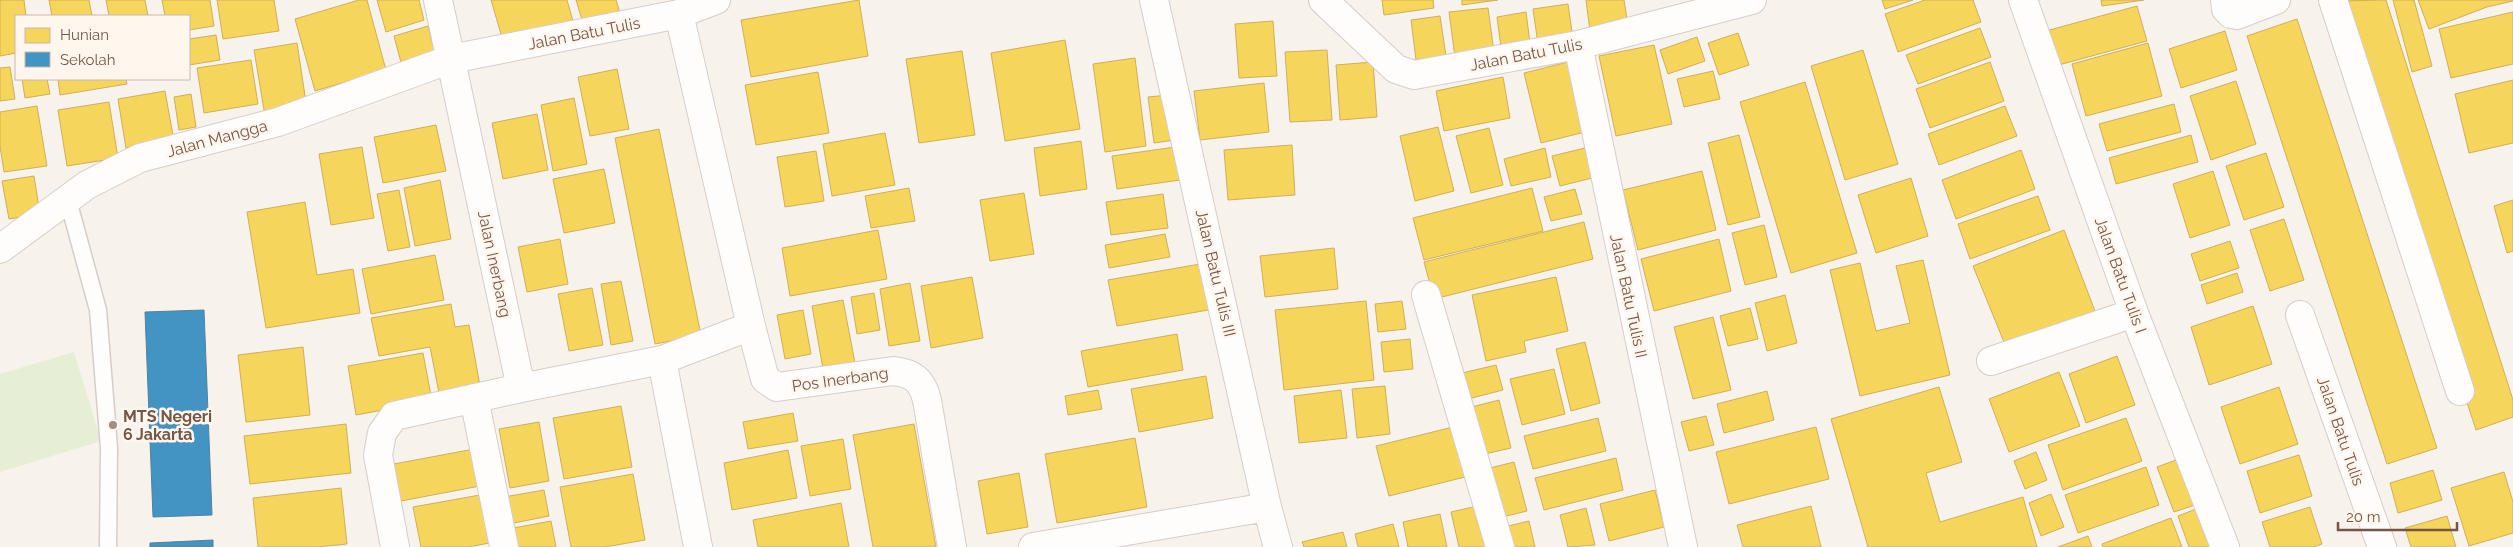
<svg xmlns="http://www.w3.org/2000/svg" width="2513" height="547" viewBox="0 0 2513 547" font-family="Raleway,sans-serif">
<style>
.green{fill:#e6eed6}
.homes{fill:#f6d55c;stroke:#d0af57}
.schools{fill:#4393c3;stroke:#53819f}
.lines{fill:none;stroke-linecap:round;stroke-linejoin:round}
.service-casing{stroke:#d6cdc8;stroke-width:19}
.minor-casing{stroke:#d6cdc8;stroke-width:30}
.service{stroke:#fefdfc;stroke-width:16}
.minor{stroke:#fefdfc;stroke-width:28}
.poi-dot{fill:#a48d83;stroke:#fff7ed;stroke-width:2}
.labels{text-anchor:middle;stroke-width:5;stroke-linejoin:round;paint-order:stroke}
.street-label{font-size:16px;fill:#77564a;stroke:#fff7ed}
.poi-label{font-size:16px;font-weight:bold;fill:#77564a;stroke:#fff7ed;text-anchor:start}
</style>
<rect width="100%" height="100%" fill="#f8f2ec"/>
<path class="green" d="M74,352l27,89 -101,31v-98z"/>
<path class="homes" d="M0,0h24l2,16h-10v37l-16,3z
M49,0h40l3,16h-40z
M106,0h39l3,16h-39z
M162,0h48l4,26 -25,4v-14h-24z
M217,0h57l5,31 -56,8z
M359,0h8l19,70 -71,21 -20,-72z
M377,0h42l5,20 -38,12z
M491,0h76l6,21 -70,20z
M576,0h40l4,13 -37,10z
M859,0l9,56 -117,21 -10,-57z
M1382,0h51l1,8 -50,7z
M1462,0h36l-36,5z
M1586,0h38l4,25 -38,6z
M1882,0h31l-28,9z
M1925,0h48l8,22 -83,30 -13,-38z
M2101,0h43l-42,6z
M2386,0l127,400v17l-37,13 -140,-429z
M2393,0h21l18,66 -20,6z
M2418,0h95v1l-26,6 -58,22z
M1568,4l5,35 -35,5 -5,-35z
M2137,6l10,35 -92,25 -9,-35z
M1488,8l6,44 -39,5 -6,-45z
M1526,12l5,39 -29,4 -5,-38z
M2513,12v52l-62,14 -12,-49z
M1440,16l6,40 -30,4 -5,-40z
M2297,19l140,429 -50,16 -140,-428z
M1273,21l4,55 -38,2 -4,-54z
M428,26l9,34 -34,10 -9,-34z
M1980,28l11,29 -73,27 -12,-29z
M2225,31l12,39 -56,18 -12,-39z
M1738,33l11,32 -30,10 -11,-32z
M216,35l4,25 -31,5v-26z
M1697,37l8,24 -37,13 -8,-24z
M1065,40l15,89 -75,12 -14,-88z
M297,43l10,66 -42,7 -11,-66z
M2148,43l14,53 -76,20 -14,-52z
M1654,45l18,79 -56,12 -17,-80z
M1327,50l5,70 -42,2 -5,-70z
M1863,50l35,114 -53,16 -34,-114z
M962,51l13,84 -56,8 -13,-84z
M1135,58l11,88 -41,6 -12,-88z
M251,60l7,44 -54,9 -7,-45z
M1373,62l4,55 -37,3 -4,-55z
M1568,62l17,70 -44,11 -17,-70z
M1990,62l14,39 -74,27 -14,-39z
M10,67l5,32 -15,2v-33z
M617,69l12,60 -39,7 -12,-59z
M1713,71l7,28 -36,8 -7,-28z
M818,72l11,61 -73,12 -11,-60z
M1503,77l7,41 -66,13 -8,-40z
M22,79h25l3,15 -25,4z
M58,79h68l1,5 -67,11z
M2513,80v63l-44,10 -14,-59z
M2236,81l20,63 -45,16 -21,-64z
M1805,82l52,171 -66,20 -51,-171z
M1264,83l5,49 -69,8 -6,-49z
M165,91l9,50 -48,7 -8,-49z
M191,94l5,33 -17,3 -5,-33z
M1169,95l6,45 -21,3 -6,-46z
M574,98l13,66 -34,7 -12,-66z
M109,102l9,56 -51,8 -9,-56z
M2174,104l7,28 -74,19 -8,-27z
M37,106l10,60 -43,6 -4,-26v-34z
M2005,106l12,30 -78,29 -11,-31z
M537,114l11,56 -45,9 -11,-56z
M436,125l10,46 -63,12 -9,-46z
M1438,127l16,64 -39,10 -15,-65z
M1489,128l14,57 -32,8 -15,-57z
M659,129l42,206 -46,9 -40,-206z
M885,133l10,52 -63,11 -9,-52z
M1739,135l21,82 -32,8 -20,-82z
M2191,135l7,27 -82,22 -7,-26z
M1081,141l6,48 -47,7 -6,-48z
M1292,145l3,50 -67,5 -4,-50z
M362,147l12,71 -43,7 -12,-71z
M1175,147l5,33 -63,9 -5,-33z
M1545,148l6,29 -40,9 -7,-27z
M1585,148l7,30 -32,8 -8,-30z
M2021,150l14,39 -79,30 -14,-39z
M816,151l8,50 -39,6 -8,-50z
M2266,153l18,54 -40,13 -18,-54z
M604,169l11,54 -51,10 -11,-54z
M1702,171l14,59 -78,20 -15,-60z
M2213,171l17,54 -40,13 -17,-54z
M34,176l6,38 -31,5 -7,-38z
M1911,178l17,58 -52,17 -18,-58z
M440,180l11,59 -36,7 -11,-58z
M909,188l6,33 -44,7 -6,-32z
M1532,188l11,43 -119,29 -11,-42z
M1575,189l7,25 -31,7 -7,-24z
M399,190l11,57 -22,4 -11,-57z
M1024,193l10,61 -44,7 -10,-61z
M1163,194l5,34 -57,7 -5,-33z
M2038,196l12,34 -80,29 -12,-35z
M2513,200v51l-6,2 -13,-47z
M305,202l12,73 36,-6 7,44 -94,15 -19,-116z
M2284,219l20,61 -34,11 -20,-61z
M1584,222l9,37 -159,40 -10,-37z
M1764,225l13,52 -32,8 -13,-52z
M878,230l9,49 -97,17 -8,-48z
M2064,230l31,81 -89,36 -33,-81z
M1165,234l5,23 -61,11 -4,-23z
M560,239l8,45 -41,8 -9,-45z
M1719,239l12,52 -77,20 -13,-52z
M2230,241l9,27 -39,13 -9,-27z
M1334,248l4,41 -73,8 -5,-41z
M435,255l9,45 -73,14 -9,-45z
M1923,260l27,115 -90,21 -30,-126 30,-7 16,68 34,-8 -14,-57z
M1206,263l8,46 -97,17 -9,-46z
M2237,273l6,19 -36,12 -6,-19z
M972,277l11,61 -52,10 -10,-62z
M1556,277l12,54 -44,10 2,11 -40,9 -14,-66z
M621,281l12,60 -22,4 -10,-61z
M910,283l10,58 -31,5 -9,-57z
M592,288l11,57 -34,6 -11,-57z
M874,293l6,37 -23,4 -6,-37z
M1785,295l12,48 -30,8 -12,-48z
M843,300l12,63 -32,6 -11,-63z
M1366,301l8,79 -90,10 -9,-80z
M1402,301l4,28 -28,3 -3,-28z
M451,304l4,23 14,-2 11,61 -41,7 -9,-46 -51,9 -8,-38z
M2253,306l19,58 -63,21 -18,-58z
M1750,308l8,31 -30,7 -8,-30z
M803,310l8,44 -26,5 -8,-44z
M1713,317l18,73 -38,9 -19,-72z
M1177,334l6,36 -95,17 -7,-36z
M1410,339l3,30 -29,3 -3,-30z
M1585,342l15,61 -29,8 -15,-62z
M303,347l7,68 -64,7 -8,-67z
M423,353l9,48 -76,14 -8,-49z
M2117,356l18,49 -49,18 -17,-49z
M1496,365l7,25 -39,10 -6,-26z
M1554,369l11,45 -43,11 -12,-46z
M2059,372l21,54 -71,26 -20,-53z
M1206,376l7,42 -74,14 -8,-43z
M1385,386l5,48 -33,4 -5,-49z
M1939,387l23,75 -36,11 14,49 83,-25 14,50h-169l-37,-128z
M2279,387l19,57 -58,20 -19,-57z
M1098,390l4,19 -34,6 -3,-19z
M1341,390l6,48 -48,5 -5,-47z
M1767,391l7,29 -50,13 -7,-29z
M1499,400l12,48 -35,8 -12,-47z
M621,406l11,61 -68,12 -11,-61z
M793,413l5,28 -50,8 -5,-27z
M1706,416l8,29 -25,6 -8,-29z
M1598,418l8,33 -73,18 -9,-33z
M2126,418l16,43 -79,29 -15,-45z
M539,422l10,59 -39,7 -11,-59z
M346,424l5,49 -101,11 -6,-48z
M914,424l22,123h-63l-20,-112z
M1453,427l12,50 -76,19 -13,-50z
M1816,427l13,52 -100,25 -13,-52z
M1135,438l12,69 -90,16 -12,-69z
M843,439l8,50 -41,7 -9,-50z
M474,449l6,37 -79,15 -7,-37z
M788,450l9,48 -65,12 -8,-47z
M2036,452l11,28 -22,9 -11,-28z
M2299,455l13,41 -52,17 -13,-42z
M2184,457l17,46 -27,9 -17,-45z
M1616,458l7,32 -79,20 -9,-32z
M1514,462l13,49 -29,7 -12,-49z
M2146,467l13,38 -81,28 -13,-38z
M2433,470l9,30 -44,13 -8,-30z
M2504,472l9,30v31l-44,13 -18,-58z
M1019,473l9,54 -41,7 -9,-53z
M633,474l12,66 -40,7h-34l-11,-60z
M341,488l6,56 -30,3h-59l-5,-49z
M544,490l5,26 -40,8 -5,-27z
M1655,490l9,37 -55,14 -9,-37z
M2051,494l13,33 -23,9 -12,-33z
M480,495l9,48 -20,4h-48l-8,-40z
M841,503l8,44h-91l-5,-27z
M1486,504l9,43h-36l-8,-35z
M2206,505l15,42h-32l-11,-31z
M1811,506l10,41h-78l-6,-22z
M2310,507l12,37 -9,3h-43l-8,-25z
M1586,508l9,37 -27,2 -8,-32z
M1440,514l7,33h-39l-5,-25z
M2447,516l9,31h-45l-6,-19z
M2171,518l11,29h-79l-1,-3z
M551,521l5,26h-44l-4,-18z
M1529,521l6,26h-26l-5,-20z
M1393,524l6,23h-41l-3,-13z
M1343,532l4,15h-43l-2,-5z
M2088,536l4,11h-34z"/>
<path class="schools" d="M204,310l8,205 -59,2 -8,-205z
M213,540v7h-63v-4z"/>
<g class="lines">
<g class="service-casing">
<path id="service" d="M68,200l30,110 11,138 -1,99"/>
</g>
<g class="minor-casing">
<path id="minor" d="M438,0l83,388 141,-28
M1154,0l113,507 11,40
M1323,0l73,69 18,6 164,-30 174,-45
M2023,0l111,313 91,234
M2225,0l1,9 5,5 6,1 39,-15
M2333,0l127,391
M679,14l72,312 -89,34 36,187
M1578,45l105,502
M0,249l87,-64 53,-27 138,-36 173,-63 228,-45 37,-14
M1426,295l74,252
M2300,315l82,232
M751,326l14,53 12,8 116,-16c20,2 29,9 34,29l25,147
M1991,361l143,-48
M474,398l30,149
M395,547l-17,-92 4,-22 12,-17 127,-28
M1033,547l234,-40"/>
</g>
<use href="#service" class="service"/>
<use href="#minor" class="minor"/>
</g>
<circle class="poi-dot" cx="113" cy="425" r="5"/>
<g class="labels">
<g class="street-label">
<text transform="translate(584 33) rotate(-11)" y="6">Jalan Batu Tulis</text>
<text transform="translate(1526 54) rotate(-11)" y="6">Jalan Batu Tulis</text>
<text transform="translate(217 138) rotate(-15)" y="6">Jalan Mangga</text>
<text transform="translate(495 264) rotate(78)" y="6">Jalan Inerbang</text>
<text transform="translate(1216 273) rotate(77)" y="6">Jalan Batu Tulis III</text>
<text transform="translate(2121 275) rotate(70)" y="6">Jalan Batu Tulis I</text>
<text transform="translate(1629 296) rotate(78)" y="6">Jalan Batu Tulis II</text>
<text transform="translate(840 379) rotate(-8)" y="6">Pos Inerbang</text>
<text transform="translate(2341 431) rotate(71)" y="6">Jalan Batu Tulis</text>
</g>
<g class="poi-label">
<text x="123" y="422">MTS Negeri<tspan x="123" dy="18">6 Jakarta</tspan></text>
</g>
</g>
<rect x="15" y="15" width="175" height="65" fill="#fff7ed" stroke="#c9b7ac"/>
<rect x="25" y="28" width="25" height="15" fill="#f6d55c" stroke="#c9b7ac"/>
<text x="60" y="40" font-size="15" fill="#77564a">Hunian</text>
<rect x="25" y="52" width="25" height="15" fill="#4393c3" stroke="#c9b7ac"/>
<text x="60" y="65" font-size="15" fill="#77564a">Sekolah</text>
<path d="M2338 522v8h119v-8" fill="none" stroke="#77564a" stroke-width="2.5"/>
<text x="2346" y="522" font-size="15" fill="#77564a" stroke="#fff7ed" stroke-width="4" paint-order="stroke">20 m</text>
</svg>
